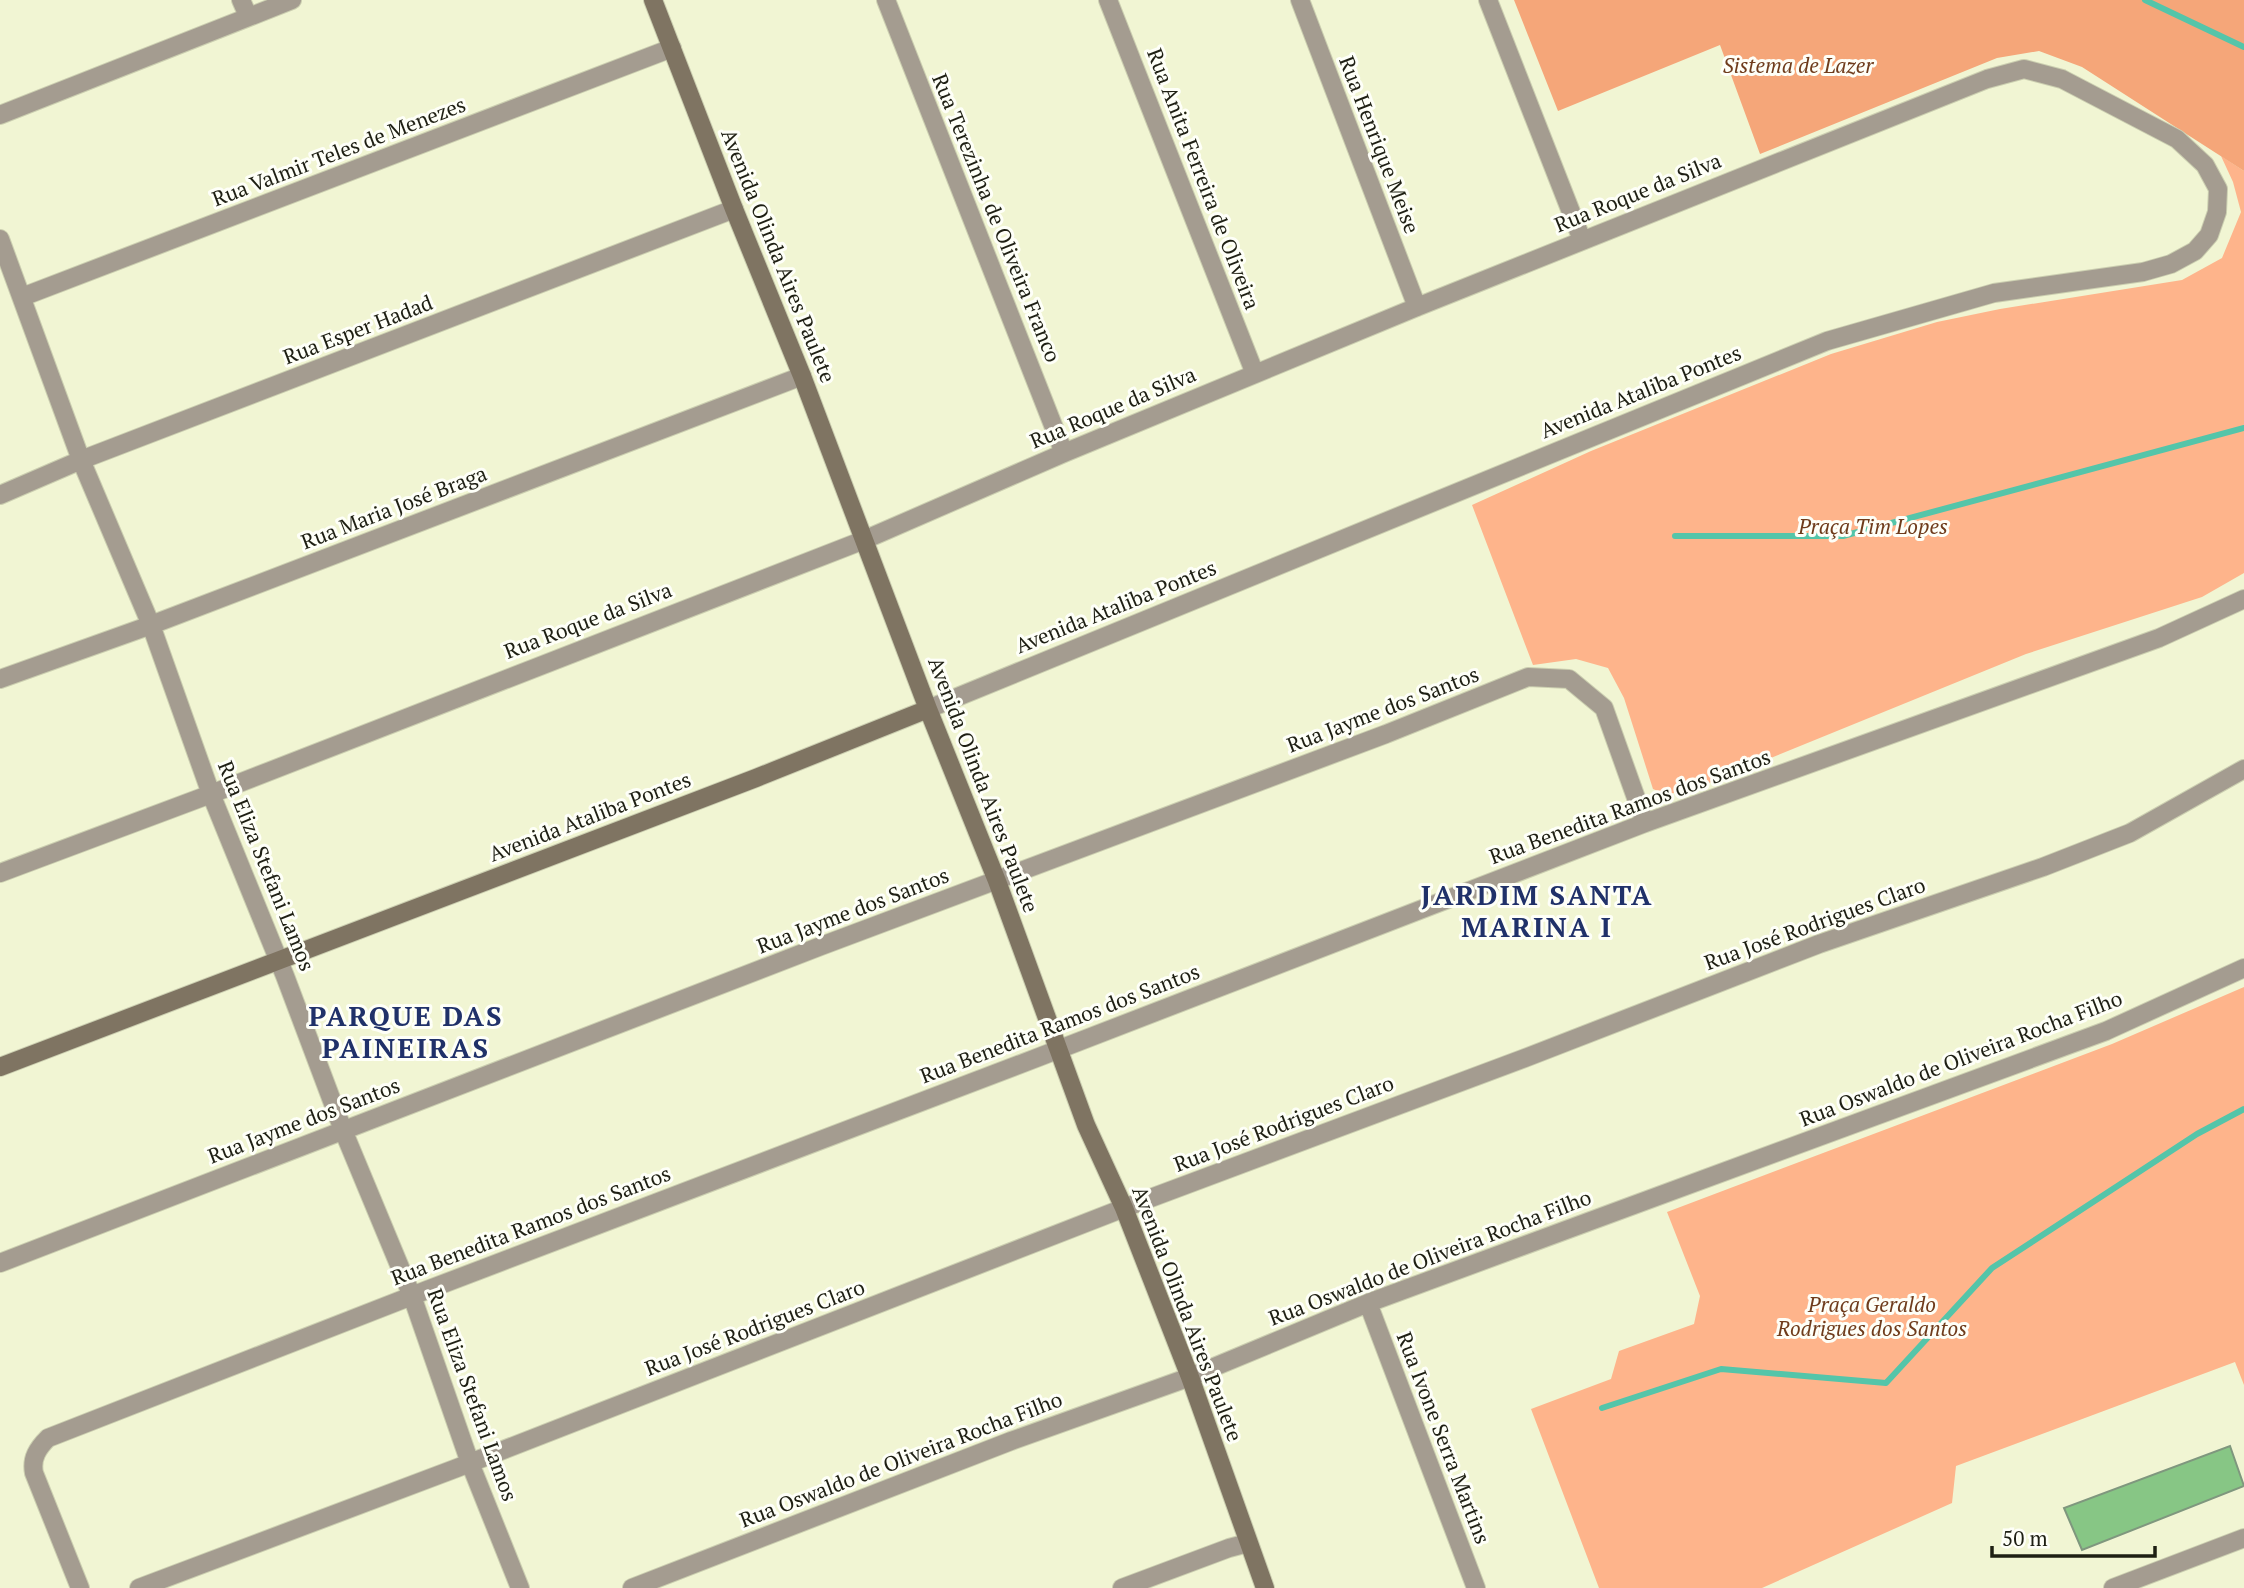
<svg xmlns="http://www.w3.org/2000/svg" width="2244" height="1588" viewBox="0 0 2244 1588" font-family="'PT Serif',serif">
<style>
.green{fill:#feb48b}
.forest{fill:#f5a679}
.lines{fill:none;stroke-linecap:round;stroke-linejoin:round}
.stream{stroke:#54c5a9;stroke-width:6}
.building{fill:#87c685;stroke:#7f977e;stroke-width:2}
.street-casing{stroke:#cbceb0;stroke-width:20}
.secondary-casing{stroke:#cbceb0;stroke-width:20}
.street{stroke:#a49c90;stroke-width:18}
.secondary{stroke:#7f7462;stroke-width:18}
.labels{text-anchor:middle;stroke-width:6;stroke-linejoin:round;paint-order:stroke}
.park-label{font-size:21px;font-style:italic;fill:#6f3c1c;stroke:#fefff8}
.street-label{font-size:21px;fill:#1e1f13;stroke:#fefff8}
.district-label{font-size:28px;font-weight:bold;letter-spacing:2px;fill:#203169;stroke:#fefff8}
</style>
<rect width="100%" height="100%" fill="#f1f5d3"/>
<path class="green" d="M2221,156l23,15v402l-42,24 -176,57 -314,128 -45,13 -14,-6 -29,-91 -16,-30 -32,-9 -43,6 -61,-160 119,-54 240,-97 106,-32 63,-13 182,-29 40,-22 19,-46 -8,-30z
M2244,987v398l-9,-23 -279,104 -4,37 -190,85h-163l-68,-179 80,-30 8,-28 75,-27 6,-28 -33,-84 445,-168z"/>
<path class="forest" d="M1514,0h730v171l-162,-104 -43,-16 -42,7 -237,96 -40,-109 -162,66z"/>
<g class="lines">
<path class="stream" d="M2145,0l99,47
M1675,536h168l401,-108
M1602,1408l119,-39 165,14 106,-115 205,-134 47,-25"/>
</g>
<path class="building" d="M2230,1446l14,40 -162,64 -18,-42z"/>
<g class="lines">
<g class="street-casing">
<path id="street" d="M241,0l7,16
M886,0l178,453
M1108,0l147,374
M1300,0l117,307
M1488,0l94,240
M0,115l292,-115
M0,239l81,221 70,165 60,169 74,182 58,154 69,166 58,167 50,125
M22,297l650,-249
M0,495l81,-35 653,-251
M0,679l151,-54 651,-249
M0,873l211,-79 653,-254 200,-87 353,-146 570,-228 37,-10 38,10 115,60 28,26 13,24 -1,23 -8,23 -14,16 -24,13 -28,8 -149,21 -167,48 -899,368
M0,1263l821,-317 565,-212 142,-57 41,2 35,29 41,115
M1368,1303l108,285
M80,1588l-46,-115c-3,-15 4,-25 14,-35l379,-148 612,-233 606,-234 514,-185 85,-39
M139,1588l318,-120 667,-260 401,-150 294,-114 224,-77 87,-34 114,-64
M632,1588l379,-147 179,-64 178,-74 738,-272 138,-63
M1122,1588l107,-40 19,-5
M2113,1588l131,-50"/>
</g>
<g class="secondary-casing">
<path id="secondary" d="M653,0l81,209 68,167 126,333 69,172 89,244 38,83 66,169 75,211
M0,1067l756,-289 172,-69"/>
</g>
<use href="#street" class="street"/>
<use href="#secondary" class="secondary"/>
</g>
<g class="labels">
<g class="park-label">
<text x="1798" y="73">Sistema de Lazer</text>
<text x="1873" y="534">Praça Tim Lopes</text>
<text x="1872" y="1312">Praça Geraldo<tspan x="1872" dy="24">Rodrigues dos Santos</tspan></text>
</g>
<g class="street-label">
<text transform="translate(1379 145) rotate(69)" y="7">Rua Henrique Meise</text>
<text transform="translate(339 152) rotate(-21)" y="7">Rua Valmir Teles de Menezes</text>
<text transform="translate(1203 179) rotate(69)" y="7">Rua Anita Ferreira de Oliveira</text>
<text transform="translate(1638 193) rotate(-22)" y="7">Rua Roque da Silva</text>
<text transform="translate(996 218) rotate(68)" y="7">Rua Terezinha de Oliveira Franco</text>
<text transform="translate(778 256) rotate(68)" y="7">Avenida Olinda Aires Paulete</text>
<text transform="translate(358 330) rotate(-21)" y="7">Rua Esper Hadad</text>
<text transform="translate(1641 392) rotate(-22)" y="7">Avenida Ataliba Pontes</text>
<text transform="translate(1113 408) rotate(-23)" y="7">Rua Roque da Silva</text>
<text transform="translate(394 508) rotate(-21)" y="7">Rua Maria José Braga</text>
<text transform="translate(1116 607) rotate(-22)" y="7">Avenida Ataliba Pontes</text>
<text transform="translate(588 621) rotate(-21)" y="7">Rua Roque da Silva</text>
<text transform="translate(1383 710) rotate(-21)" y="7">Rua Jayme dos Santos</text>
<text transform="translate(983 785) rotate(69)" y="7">Avenida Olinda Aires Paulete</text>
<text transform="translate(1630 807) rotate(-20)" y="7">Rua Benedita Ramos dos Santos</text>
<text transform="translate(590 817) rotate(-21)" y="7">Avenida Ataliba Pontes</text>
<text transform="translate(266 866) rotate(68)" y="7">Rua Eliza Stefani Lamos</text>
<text transform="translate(853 911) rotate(-21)" y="7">Rua Jayme dos Santos</text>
<text transform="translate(1815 924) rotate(-20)" y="7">Rua José Rodrigues Claro</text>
<text transform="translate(1060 1024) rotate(-21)" y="7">Rua Benedita Ramos dos Santos</text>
<text transform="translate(1961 1059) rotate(-21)" y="7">Rua Oswaldo de Oliveira Rocha Filho</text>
<text transform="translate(304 1121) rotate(-21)" y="7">Rua Jayme dos Santos</text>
<text transform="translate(1284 1124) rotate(-21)" y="7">Rua José Rodrigues Claro</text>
<text transform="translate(531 1226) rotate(-21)" y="7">Rua Benedita Ramos dos Santos</text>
<text transform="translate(1430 1258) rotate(-21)" y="7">Rua Oswaldo de Oliveira Rocha Filho</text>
<text transform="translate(1187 1314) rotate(69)" y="7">Avenida Olinda Aires Paulete</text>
<text transform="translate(755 1328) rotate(-21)" y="7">Rua José Rodrigues Claro</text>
<text transform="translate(472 1395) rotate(70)" y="7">Rua Eliza Stefani Lamos</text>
<text transform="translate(1443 1438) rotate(69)" y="7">Rua Ivone Serra Martins</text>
<text transform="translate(901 1460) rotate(-21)" y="7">Rua Oswaldo de Oliveira Rocha Filho</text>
</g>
<g class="district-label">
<text x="1537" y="905">JARDIM SANTA<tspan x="1537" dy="32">MARINA I</tspan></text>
<text x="406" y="1026">PARQUE DAS<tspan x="406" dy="32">PAINEIRAS</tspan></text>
</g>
</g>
<path d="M1992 1546v10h163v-10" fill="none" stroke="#1e1f13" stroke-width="3.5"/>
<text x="2002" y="1546" font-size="21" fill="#1e1f13" stroke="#fefff8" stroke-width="5" paint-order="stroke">50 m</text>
</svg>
